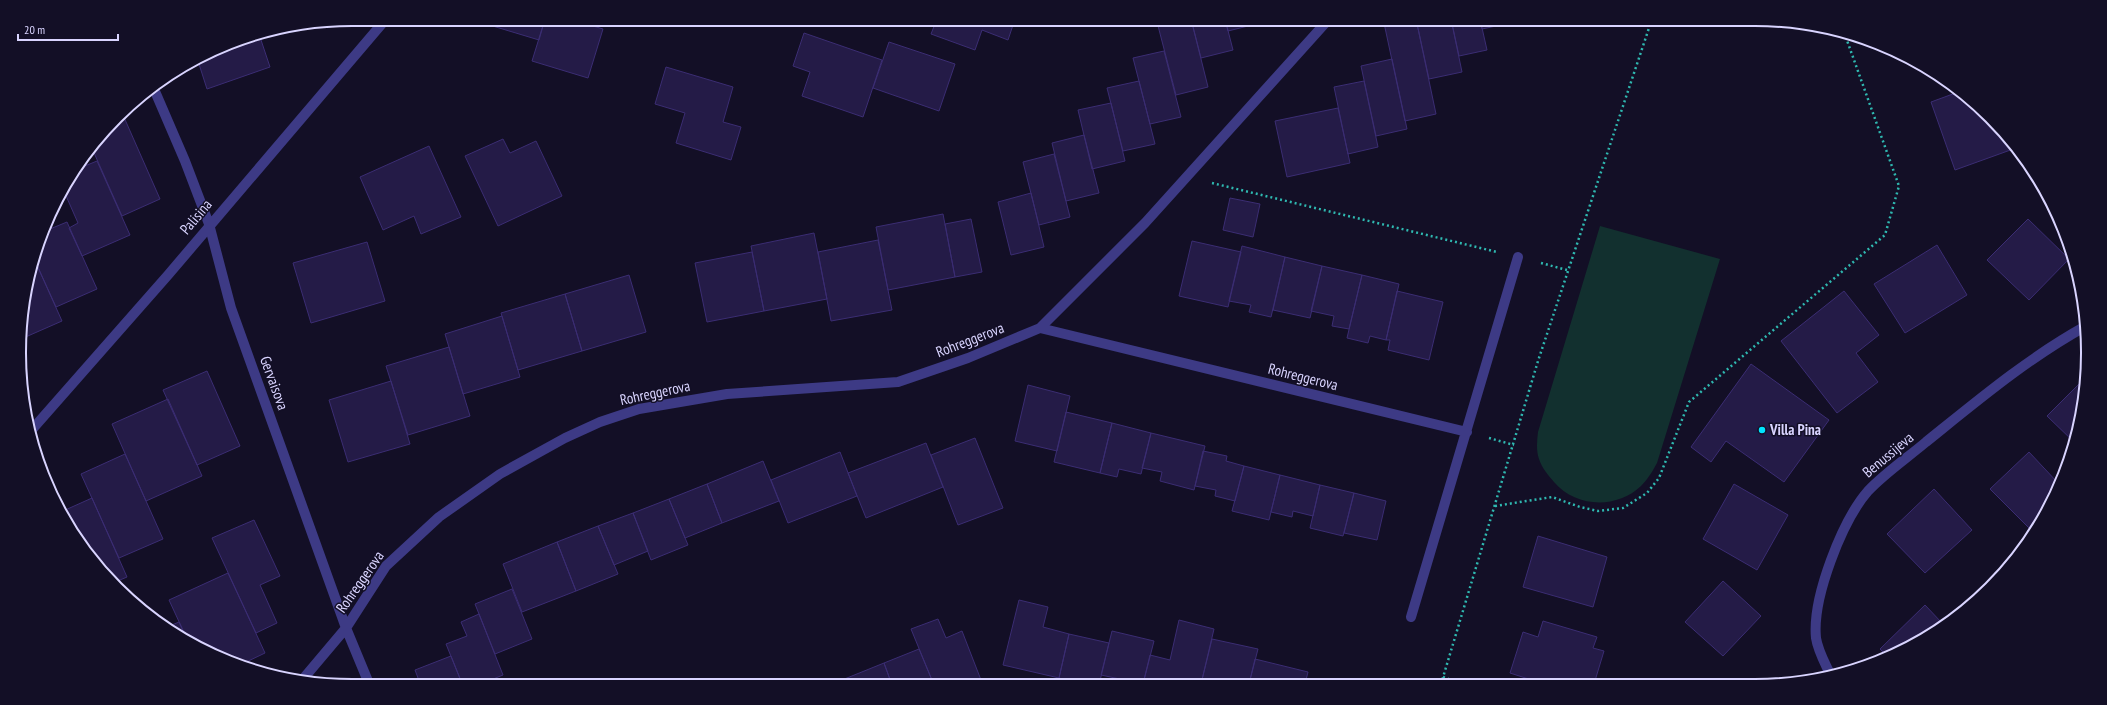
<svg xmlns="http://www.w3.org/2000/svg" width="2107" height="705" viewBox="0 0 2107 705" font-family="'PT Sans Narrow',sans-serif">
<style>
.pitch{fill:#12302f}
.building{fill:#241b47;stroke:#3b2d73}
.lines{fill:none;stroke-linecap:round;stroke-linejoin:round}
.path{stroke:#2fb8b0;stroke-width:2.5;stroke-dasharray:2 3;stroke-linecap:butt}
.street{stroke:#3d3a85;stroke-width:10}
.poi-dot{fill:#00e5ff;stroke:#130f26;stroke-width:1.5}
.labels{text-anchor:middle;stroke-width:3;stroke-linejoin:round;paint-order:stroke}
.street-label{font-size:15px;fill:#d9d4ff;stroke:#130f26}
.poi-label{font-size:15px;font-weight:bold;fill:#d9d4ff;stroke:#130f26;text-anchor:start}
.rim{fill:none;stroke:#d9d4ff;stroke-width:2}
</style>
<rect width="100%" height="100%" fill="#130f26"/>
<path class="pitch" d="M1600,226l120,33 -63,204c-5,9 -9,16 -16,23 -24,23 -65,22 -87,-4 -6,-7 -12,-14 -15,-23 -3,-9 -2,-18 -1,-27z"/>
<path class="building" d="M487,19h58l-6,21 -53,-16z
M545,19h25l33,10 -15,49 -56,-17z
M937,19h78l-7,21 -26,-10 -7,20 -44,-16z
M1169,19h22l17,68 -32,8 -19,-73z
M1191,19h34l8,31 -32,8z
M1225,19h34l1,4 -32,8z
M1401,19h15l20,95 -31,7 -21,-98z
M1416,19h35l11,53 -33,7z
M1451,19h29l7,31 -28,6z
M1480,19h35v3l-33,7z
M804,33l78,27 -19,57 -61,-21 8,-24 -17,-6z
M259,34l11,33 -63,22 -9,-28 27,-17z
M889,42l66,22 -16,47 -66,-23z
M1164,51l17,66 -31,7 -17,-66z
M1392,59l15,70 -31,7 -15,-70z
M666,67l67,20 -10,35 18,5 -10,33 -55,-17 9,-30 -30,-9z
M1139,81l16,63 -32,7 -16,-63z
M1364,81l14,66 -30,7 -14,-67z
M1961,91l44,41 11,16 -61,22 -24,-68z
M1111,103l14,58 -33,8 -14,-59z
M1338,108l12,55 -63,14 -12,-56z
M123,115l37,84 -38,17 -31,-70 28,-29z
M1084,135l15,58 -33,8 -14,-58z
M503,139l7,14 26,-12 26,55 -64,30 -33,-70z
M429,146l32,71 -40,17 -7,-18 -31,14 -23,-53z
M1054,154l16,63 -31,8 -16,-63z
M97,161l33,74 -48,21 -13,-28 9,-5 -15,-34 12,-19z
M1031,193l13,54 -33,8 -13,-53z
M1230,198l30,6 -7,33 -30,-7z
M943,214l12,63 -67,13 -12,-63z
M971,219l11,53 -27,5 -10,-53z
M2028,219l41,40 -40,41 -42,-40z
M67,222l30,67 -41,18 -20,-44 9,-32z
M814,233l13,66 -63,12 -13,-65z
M878,240l14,70 -61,11 -13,-69z
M1192,241l49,11 -13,55 -49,-11z
M367,242l18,59 -74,22 -18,-60z
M1937,245l30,50 -62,38 -31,-49z
M1242,246l43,11 -14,60 -22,-5 2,-7 -22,-4z
M752,252l12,59 -57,11 -12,-59z
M1285,257l37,9 -12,52 -37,-8z
M36,263l26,58 -41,18 1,-30z
M1322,266l40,9 -13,54 -17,-3 2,-10 -23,-5z
M629,275l17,57 -64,19 -17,-57z
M1362,275l37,9 -13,56 -16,-4 -2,7 -21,-5z
M1397,291l46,11 -14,58 -41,-10 2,-10h-4z
M1844,291l35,44 -23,18 22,29 -41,31 -56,-72z
M565,294l17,57 -64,19 -17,-57z
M502,316l18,61 -57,17 -18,-60z
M449,347l21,69 -62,19 -22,-69z
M1751,364l78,56 -45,62 -58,-41 -15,21 -20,-15z
M207,371l33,75 -43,19 -34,-75z
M2087,376l-10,63 -2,4 -28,-27z
M391,381l19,63 -62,18 -19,-62z
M1028,385l42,11 -13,55 -42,-10z
M168,399l34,77 -56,25 -34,-77z
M1066,412l46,11 -12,50 -46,-11z
M1112,423l39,10 -10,41 -22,-5 -2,8 -17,-4z
M1151,433l54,13 -11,44 -34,-9 2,-9 -20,-4z
M975,438l28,70 -45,17 -27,-70z
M926,443l17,44 -77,31 -18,-45z
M1203,451l24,5 -1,5 18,5 -9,35 -20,-5 1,-6 -21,-4z
M840,452l17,44 -69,27 -17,-43z
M2029,452l29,31 -15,36 -10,13 -43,-43z
M125,454l38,85 -44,19 -38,-84z
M763,461l16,40 -57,22 -15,-39z
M1244,466l36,9 -11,45 -37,-9z
M1280,475l40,10 -7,31 -20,-5 -1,6 -21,-5z
M707,484l15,39 -37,15 -16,-39z
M1734,484l54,31 -31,55 -54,-31z
M1320,485l34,8 -11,43 -33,-8z
M1934,489l38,41 -47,43 -38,-39z
M1354,493l32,8 -9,39 -33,-7z
M92,498l35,79 -14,6 -38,-45 -12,-27z
M669,499l19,46 -37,15 -18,-47z
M633,513l15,38 -34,14 -16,-39z
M254,520l26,56 -20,9 17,38 -21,10 -44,-95z
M598,526l20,48 -42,17 -19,-49z
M1538,536l69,21 -14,50 -70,-20z
M557,542l19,49 -54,21 -19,-48z
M228,573l37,80 -23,11 -55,-25 -18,-39z
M1723,581l38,35 -38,40 -38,-34z
M512,589l20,50 -37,15 -20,-50z
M1019,600l29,7 -5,20 26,7 -10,44 -56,-13z
M1925,605l17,18 -54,34 -8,-8z
M479,614l24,61 -27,11h-13l-17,-42 21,-8 -6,-14z
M938,619l8,19 16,-7 19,49 -12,5h-35l-23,-56z
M1179,620l35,9 -13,55 -19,-1 -1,1h-38l7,-29 20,5z
M1543,621l54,16 -4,11 11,3 -10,33h-50l-34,-11 13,-41 15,5z
M179,622l8,17 -22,-11z
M1112,631l42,10 -11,43 -42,-9z
M1069,634l40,9 -10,42h-14l-26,-7z
M1212,639l46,10 -9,35h-48z
M919,649l15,36h-42l-8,-22z
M451,656l12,30h-42l-6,-16z
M1255,659l53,13 -3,12h-56z
M884,663l8,22h-48l-2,-5z"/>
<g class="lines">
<path class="path" d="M1212,183l285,69
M1541,263l26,7
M1489,438l25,7
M1495,506l57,-9 28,10 18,4 25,-3 24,-15 12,-15 30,-76 196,-167 14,-49 -55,-154
M1443,677l20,7
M1441,684l97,-323 114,-342"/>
<path class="street" d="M154,89l31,72 24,63 22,84 115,320 24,58
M1040,328l427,104
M29,433l139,-158 218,-256
M1411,617l107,-360
M1830,674c-5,-11 -12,-23 -14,-36 -4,-40 26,-117 52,-147 17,-18 39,-33 58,-49 51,-41 102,-84 160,-116
M303,679l43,-51 40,-62 53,-49 61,-43 65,-36 35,-16 39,-13 88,-15 171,-12 70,-24 72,-30 105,-105 184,-204"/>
</g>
<circle class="poi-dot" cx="1762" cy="430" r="4"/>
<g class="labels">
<g class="street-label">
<text transform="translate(196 217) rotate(-50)" y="5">Palisina</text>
<text transform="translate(970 340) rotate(-21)" y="5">Rohreggerova</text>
<text transform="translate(1303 377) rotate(14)" y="5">Rohreggerova</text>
<text transform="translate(274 383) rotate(70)" y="5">Gervaisova</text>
<text transform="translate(655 393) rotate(-12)" y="5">Rohreggerova</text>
<text transform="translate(1888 455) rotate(-40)" y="5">Benussijeva</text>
<text transform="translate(360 582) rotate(-55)" y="5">Rohreggerova</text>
</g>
<g class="poi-label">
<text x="1770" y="435">Villa Pina</text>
</g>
</g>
<path d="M0 0H2107V705H0ZM352 26H1755A326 326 0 0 1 2081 352V353A326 326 0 0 1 1755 679H352A326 326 0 0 1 26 353V352A326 326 0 0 1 352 26Z" fill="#130f26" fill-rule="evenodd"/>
<path class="rim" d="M352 26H1755A326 326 0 0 1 2081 352V353A326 326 0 0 1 1755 679H352A326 326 0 0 1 26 353V352A326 326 0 0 1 352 26Z"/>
<path d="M18 34v6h100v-6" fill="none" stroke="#d9d4ff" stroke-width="2"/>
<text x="24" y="34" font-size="12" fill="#d9d4ff" stroke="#130f26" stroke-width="3" paint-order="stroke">20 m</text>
</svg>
